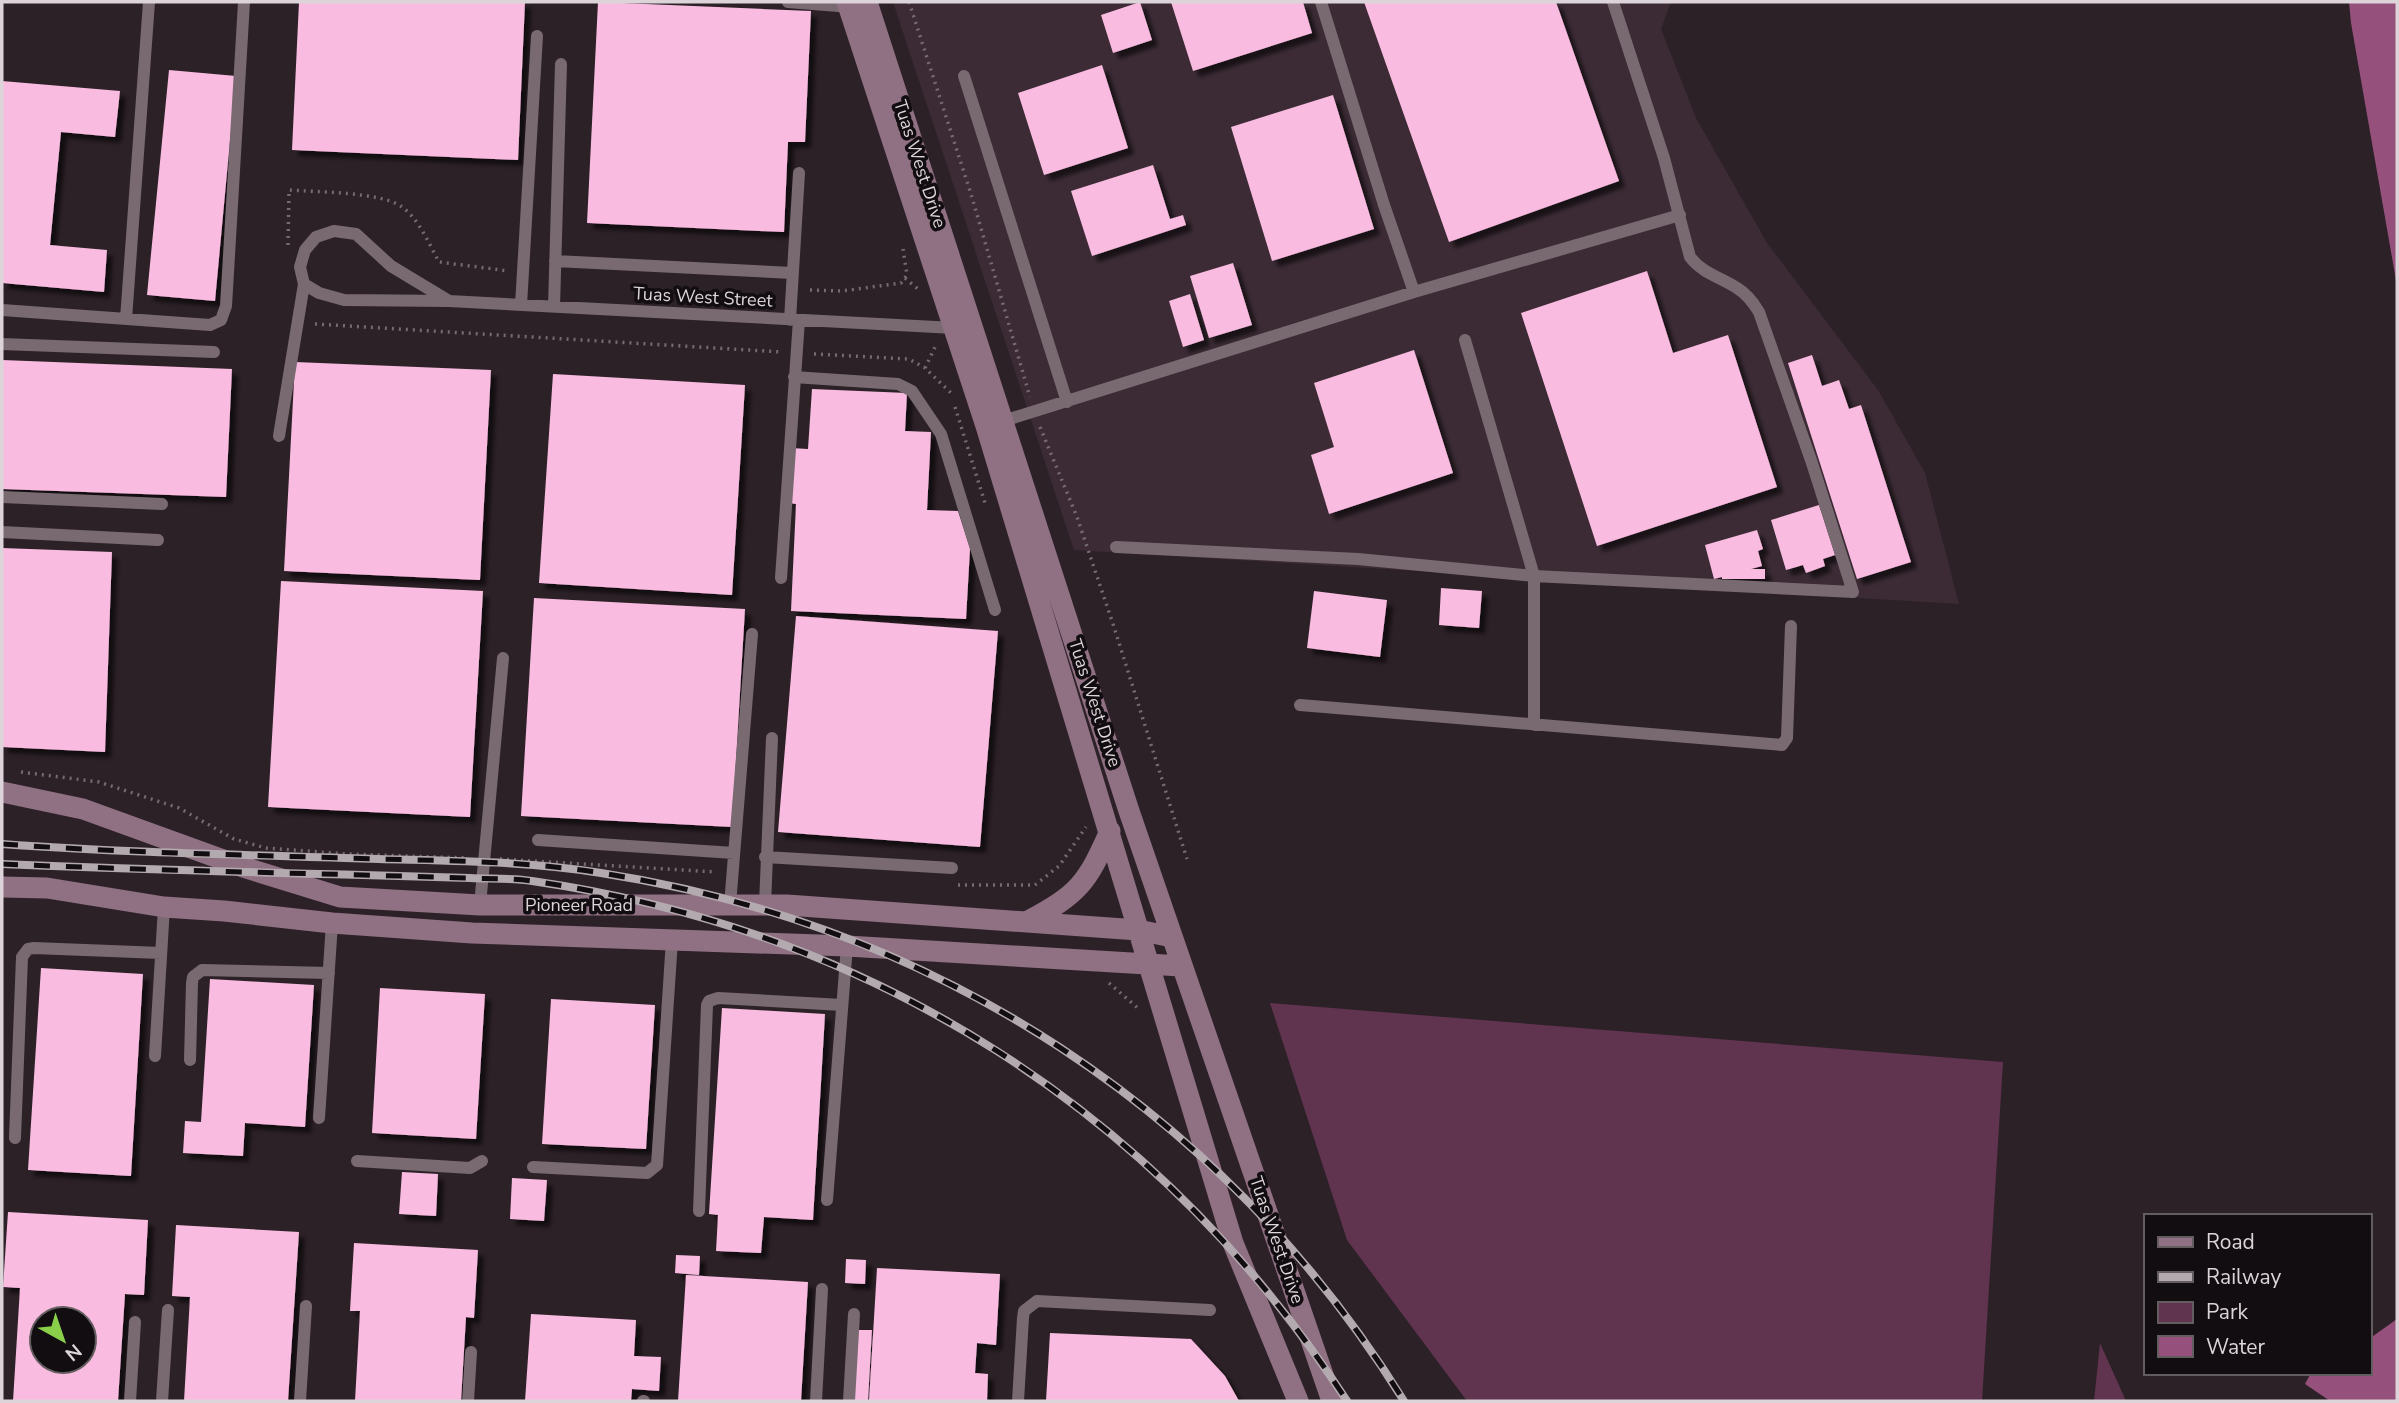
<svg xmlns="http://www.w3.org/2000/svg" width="2399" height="1403" viewBox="0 0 2399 1403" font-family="'Nunito Sans',sans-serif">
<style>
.built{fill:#3c2b35}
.green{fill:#60334f}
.water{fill:#95517c}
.building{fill:#f9bce0;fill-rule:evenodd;filter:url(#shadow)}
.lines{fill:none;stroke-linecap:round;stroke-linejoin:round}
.path{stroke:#756b71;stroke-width:3.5;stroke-dasharray:2 5;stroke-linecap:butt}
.lane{stroke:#796a72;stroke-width:12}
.secondary{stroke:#907083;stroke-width:21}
.rail-casing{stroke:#b3aaaf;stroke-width:8}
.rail{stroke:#120d10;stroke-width:5;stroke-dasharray:16;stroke-linecap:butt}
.labels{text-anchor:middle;stroke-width:7;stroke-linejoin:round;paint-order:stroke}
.street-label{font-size:18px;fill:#dcd4d9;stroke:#120d10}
</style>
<defs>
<filter id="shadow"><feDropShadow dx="6" dy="6" stdDeviation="2" flood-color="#0009"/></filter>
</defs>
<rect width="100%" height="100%" fill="#2d2128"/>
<path class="built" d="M893,2h778l-10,27 35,89 71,125 111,147 47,83 34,131 -885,-54z"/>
<path class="green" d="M1270,1003l733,59 -21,339h-515l-120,-161z
M2100,1343l26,58h-32z"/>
<path class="water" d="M2349,2h48v284l-46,-263z
M2397,1319v82h-67l-25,-17 6,-11h58v-34z"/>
<path class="building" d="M299,2h226l-7,158 -226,-10z
M598,2l213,9 -6,131h-17l-4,90 -197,-9z
M1140,2l12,38 -39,13 -12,-38z
M1171,2h132l9,31 -119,38z
M1364,2h192l63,179 -170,61z
M1102,65l26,83 -84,27 -26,-82z
M169,70l67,6 -21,225 -68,-6z
M2,81l118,10 -5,46 -54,-5 -11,113 57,5 -3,42 -102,-9z
M1333,95l41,134 -102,32 -41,-134z
M1153,165l17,54 13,-4 3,10 -94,31 -21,-65z
M1233,263l19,62 -43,13 -19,-62z
M1647,271l26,82 55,-18 49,152 -180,59 -76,-233z
M1190,294l14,46 -21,7 -14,-46z
M1414,350l39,123 -124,41 -18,-59 23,-8 -20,-64z
M1812,355l10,31 17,-6 10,29 12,-4 50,157 -54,17 -69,-216z
M2,360l230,9 -6,128 -224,-8z
M295,362l196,8 -11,210 -196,-9z
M553,374l192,11 -13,210 -193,-12z
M812,389l95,4 -2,38 26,1 -4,78 31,1 12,38 -4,70 -175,-8 5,-107 -8,-1 3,-55 17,1z
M1819,505l16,50 -12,4 2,7 -19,7 -3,-8 -17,5 -15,-50z
M1757,530l6,19 -5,2 4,15 -11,3h14v10h-43v-2l-8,2 -9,-34z
M2,548l110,4 -7,200 -103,-5z
M281,581l202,10 -13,226 -202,-10z
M1441,588l41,3 -3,37 -40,-3z
M1314,591l73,9 -7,57 -73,-9z
M534,598l211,11 -13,218 -211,-11z
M796,616l202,15 -18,216 -202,-15z
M41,968l102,6 -12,202 -103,-6z
M210,979l104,6 -9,142 -60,-4 -2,33 -60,-3 2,-32 16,1z
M380,988l105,6 -9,145 -104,-6z
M551,999l104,6 -9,144 -104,-5z
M722,1008l103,6 -12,206 -49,-3 -3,36 -45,-2 2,-36 -9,-1z
M402,1172l36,2 -2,42 -37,-2z
M512,1178l35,2 -3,41 -34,-2z
M8,1212l140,8 -4,75 -19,-1 -7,107h-105l7,-113 -17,-1zM42,1319h42v42h-42z
M176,1225l123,7 -11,169h-104l6,-104 -18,-1z
M354,1243l124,7 -4,68 -8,-1 -5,84h-106l5,-90h-10z
M676,1255l24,1 -1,19 -24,-2z
M846,1259l20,1 -1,24 -20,-1z
M877,1268l123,6 -4,71 -19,-2 -2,30 13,1 -1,27h-118z
M686,1275l122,7 -7,119h-123z
M531,1314l105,6 -2,36 27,1 -2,34 -27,-2 -1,12h-106z
M858,1330h14l-4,71h-14z
M1050,1333l141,6 34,37 14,25h-193z"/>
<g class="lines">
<path class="path" d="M909,2l62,192 59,203
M288,245l1,-55c26,2 94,2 113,17 17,12 27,37 37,55l70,9
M905,278l13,11
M810,290l32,1 59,-8 6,-8 -4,-26
M315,324l467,28
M814,354l95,5 16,9 26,25
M925,368l11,-23
M955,407l30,96
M1040,427l37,90 37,110 73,232
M21,772l78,10 80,26 55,31 32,9 81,6 121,4
M500,859l216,13
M958,885h77l24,-19 27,-39
M1109,983l31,27"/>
<path class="lane" d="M788,2l63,5
M1321,2l63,203 30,87
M964,76l103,326
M555,261l238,12
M449,301l-58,-35 -35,-32 -22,-3 -18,6 -11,13 -5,17 4,17 15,9 25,7 105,1 505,27
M521,305l16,-269
M554,307l7,-243
M2,310l208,15 11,-5 5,-14 18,-304
M126,319l23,-317
M790,320l9,-147
M1465,340l69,236v149
M2,344l212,8
M794,377l104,7 14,7 29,43 54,176
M997,423l417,-131 266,-77
M279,436l25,-152
M2,497l160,7
M2,532l156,8
M1116,547l242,12 176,17 319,16 -41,-129 -53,-151c-6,-10 -12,-18 -22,-24 -17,-11 -35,-15 -47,-31l-26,-99 -51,-156
M781,578l18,-258
M1300,705l482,40 5,-7 4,-112
M538,840l196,13
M765,857l187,11
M765,904l7,-166
M480,905l23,-247
M730,905l22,-271
M155,1056l9,-149
M190,1060l2,-77 1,-6 9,-7 127,3
M319,1118l13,-195
M15,1138l7,-181 6,-8 6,-1 127,5
M357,1161l113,7 12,-7
M533,1167l114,6 10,-8 15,-225
M827,1200l20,-254
M699,1211l8,-206 2,-4 9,-3 124,7
M130,1401l5,-79
M162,1401l6,-91
M300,1401l6,-95
M468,1401l3,-49
M643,1401h1
M816,1401l6,-112
M849,1401l5,-87
M1018,1401l5,-83 1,-7 13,-10 173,9"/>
<path class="secondary" d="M847,2l139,424 247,817 65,158
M867,2l262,809 203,590
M2,792l81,17 160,58 97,30 140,8h307l351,25 34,7
M2,887l45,1 117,19 60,4 108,12 140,10 375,13 334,20
M1028,921c51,-27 59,-38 82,-90"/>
<g class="rail-casing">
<path id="rail" d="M2,844c125,9 250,11 376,15 74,2 149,2 223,14 336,52 623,239 803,528
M2,864c120,5 240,8 361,11 36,1 71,2 107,3 21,1 42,0 62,3 341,49 627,231 815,520"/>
</g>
<use href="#rail" class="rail"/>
</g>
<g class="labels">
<g class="street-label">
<text transform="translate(920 164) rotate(72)" y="6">Tuas West Drive</text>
<text transform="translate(703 297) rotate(3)" y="6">Tuas West Street</text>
<text transform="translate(1095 703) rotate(72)" y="6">Tuas West Drive</text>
<text x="579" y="911">Pioneer Road</text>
<text transform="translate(1277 1240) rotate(71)" y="6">Tuas West Drive</text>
</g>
</g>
<rect width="2399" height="1403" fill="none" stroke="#dcd4d9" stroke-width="7"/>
<rect x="2144" y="1214" width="228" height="161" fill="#120d10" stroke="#635d60" stroke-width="2"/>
<rect x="2158" y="1237" width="35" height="10" fill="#907083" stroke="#635d60" stroke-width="2"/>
<text x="2206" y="1249" font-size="21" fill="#dcd4d9">Road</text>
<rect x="2158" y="1272" width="35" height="10" fill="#b3aaaf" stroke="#635d60" stroke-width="2"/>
<text x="2206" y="1284" font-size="21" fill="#dcd4d9">Railway</text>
<rect x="2158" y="1302" width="35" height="21" fill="#60334f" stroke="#635d60" stroke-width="2"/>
<text x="2206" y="1319" font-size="21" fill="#dcd4d9">Park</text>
<rect x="2158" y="1336" width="35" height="21" fill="#95517c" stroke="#635d60" stroke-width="2"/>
<text x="2206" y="1354" font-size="21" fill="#dcd4d9">Water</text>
<g transform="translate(63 1340) rotate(140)"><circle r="33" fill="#120d10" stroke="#635d60" stroke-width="2"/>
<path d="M0-5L12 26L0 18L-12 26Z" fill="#89cf49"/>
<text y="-10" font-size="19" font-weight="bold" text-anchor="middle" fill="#dcd4d9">N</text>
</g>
</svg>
